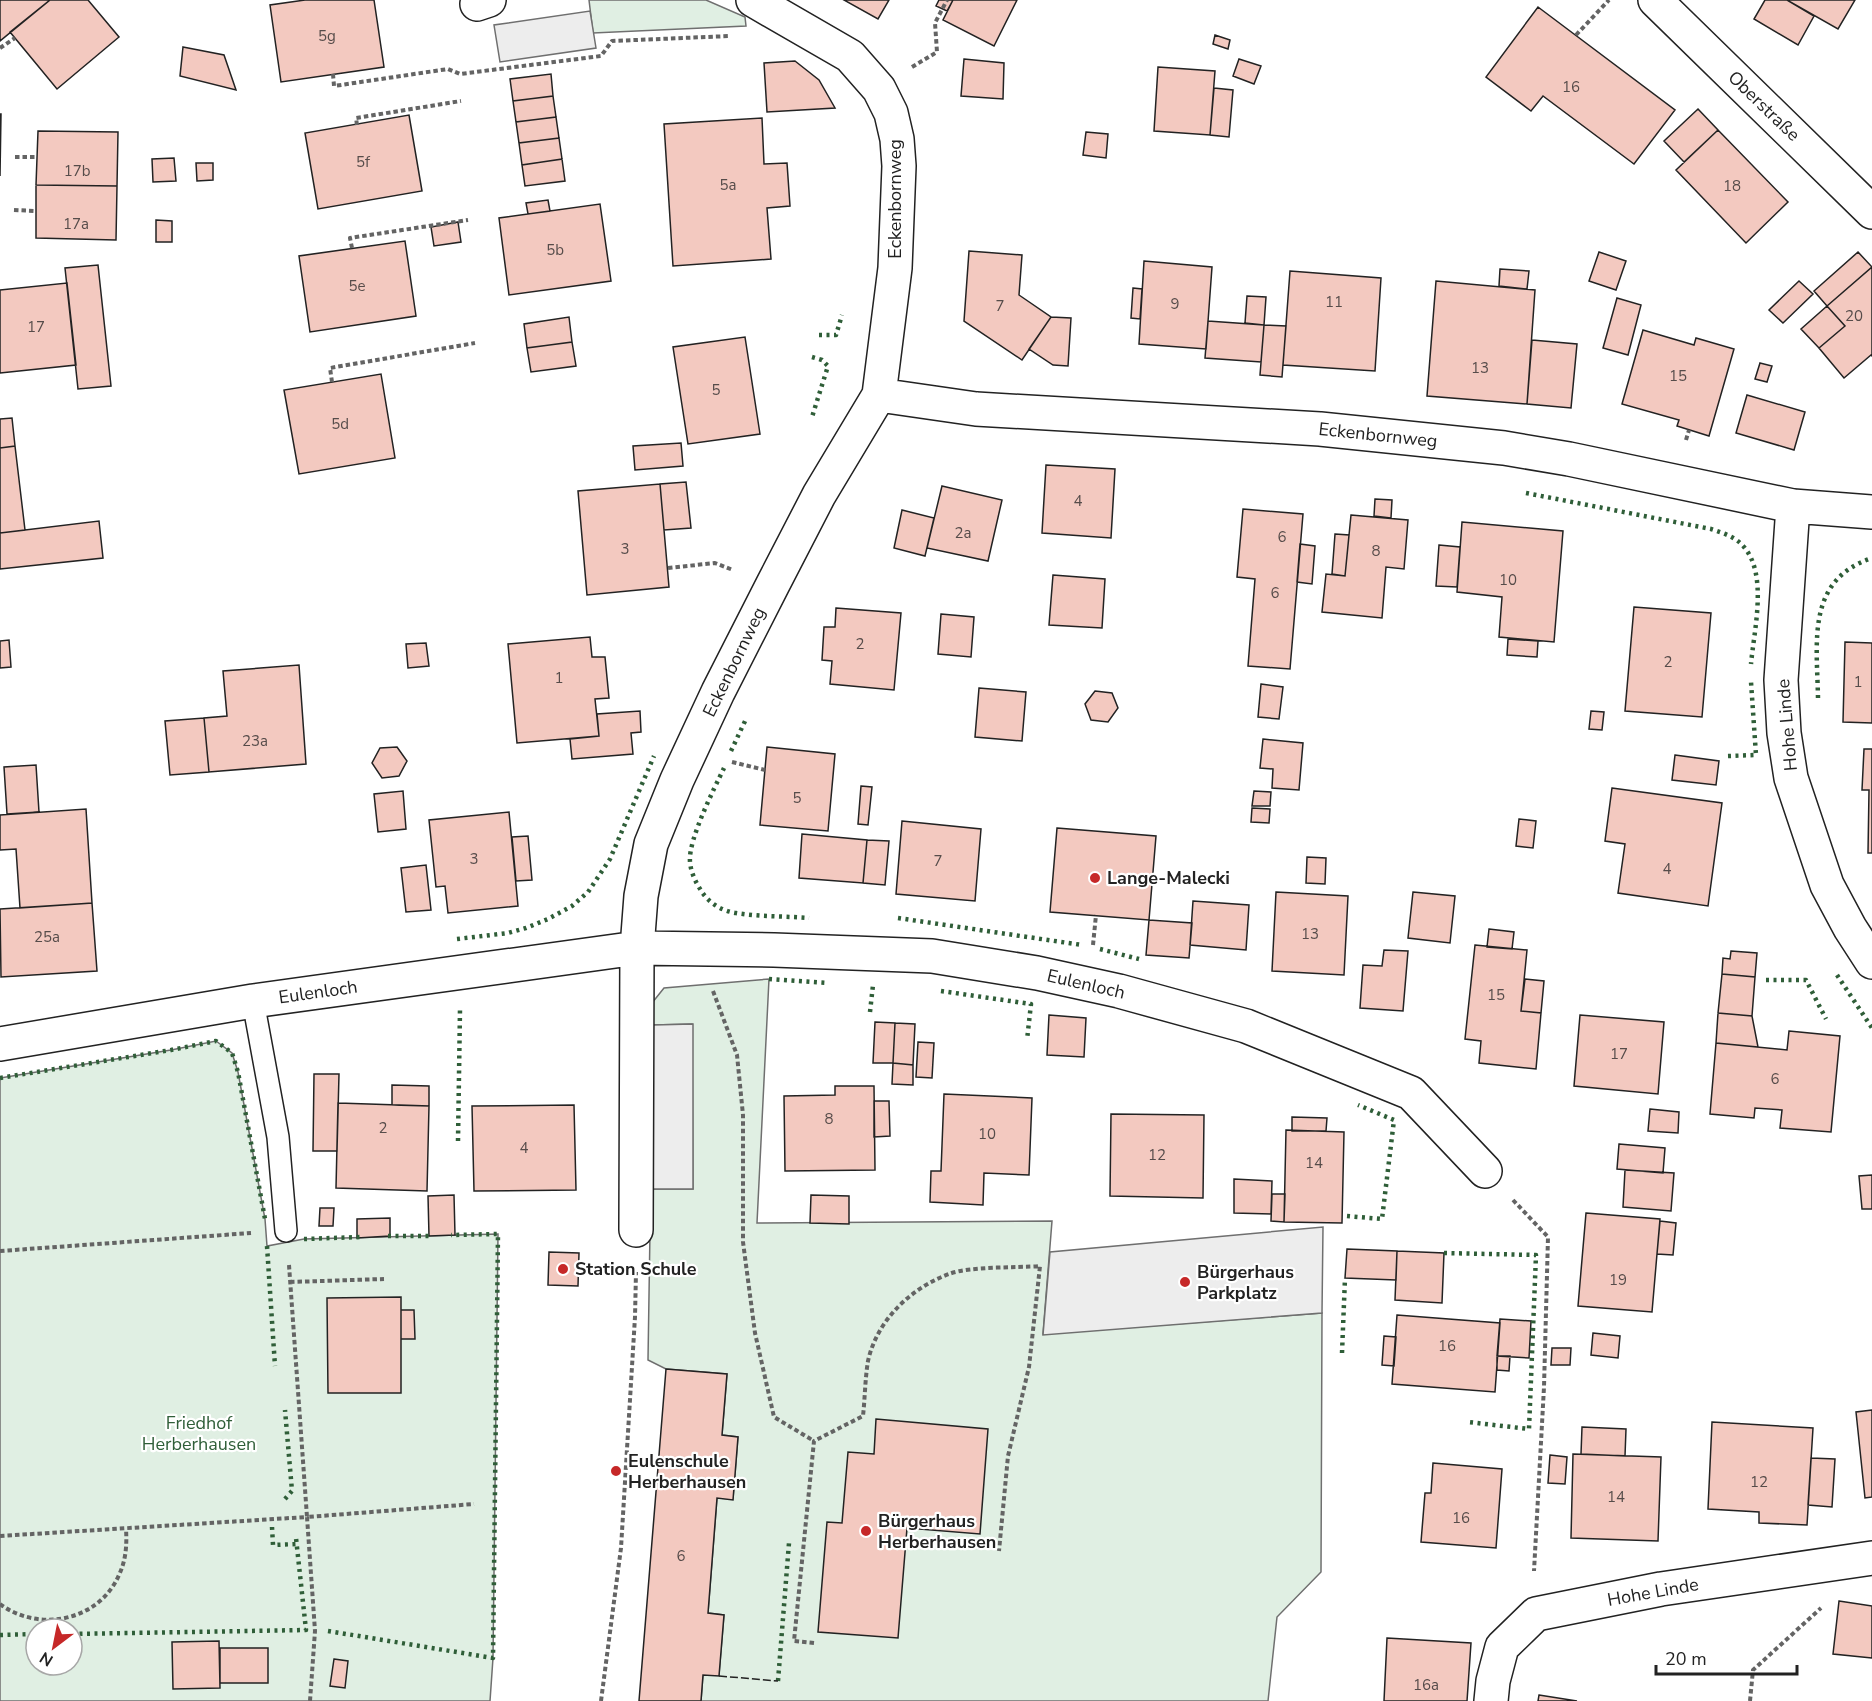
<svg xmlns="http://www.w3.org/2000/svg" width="1872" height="1701" viewBox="0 0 1872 1701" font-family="'Nunito Sans',sans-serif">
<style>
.green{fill:#e0efe3;stroke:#6f6f6f;stroke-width:1.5;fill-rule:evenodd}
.parking{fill:#ededed;stroke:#6f6f6f;stroke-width:1.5}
.building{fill:#f3c9c0;stroke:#222;stroke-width:1.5}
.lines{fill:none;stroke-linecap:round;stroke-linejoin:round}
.lane-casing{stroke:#222;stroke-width:24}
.street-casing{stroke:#222;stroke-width:36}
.path{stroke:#646464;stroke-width:4;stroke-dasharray:4.5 3;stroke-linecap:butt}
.lane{stroke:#fff;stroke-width:21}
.street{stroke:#fff;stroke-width:33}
.hedge{stroke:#2f5e38;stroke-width:4.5;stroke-dasharray:3 4.5;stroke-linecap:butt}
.fence{stroke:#222;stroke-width:1.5;stroke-dasharray:8 3;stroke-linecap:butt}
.poi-dot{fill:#c62828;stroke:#fff;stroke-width:2}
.labels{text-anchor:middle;stroke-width:4.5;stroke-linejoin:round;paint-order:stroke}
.number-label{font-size:15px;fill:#564c4a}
.street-label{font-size:18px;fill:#222;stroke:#fff}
.poi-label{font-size:18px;font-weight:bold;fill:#222;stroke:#fff;text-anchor:start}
.park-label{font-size:18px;fill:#2f5e38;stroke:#fff}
</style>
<rect width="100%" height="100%" fill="#fff"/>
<path class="green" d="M589,0h117l39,17 1,9 -153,7z
M769,979l-12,244 295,-2 -9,113 279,-21 -1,259 -44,45 -9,84h-567l2,-26h16l5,-60 -16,-2 9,-115 16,1 5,-62 -16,-2 5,-61 -61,-5 -18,-9 2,-129 3,-42h40l-1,-165 -39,1 -1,-22 12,-15z
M216,1041l16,12 6,19 27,147 2,27 37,-7 194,-5 -5,424 -3,43h-490v-623l171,-28zM36,1629h36v36h-36z"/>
<path class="parking" d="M590,11l6,37 -96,14 -6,-37z
M693,1024v165h-40v-164z
M1323,1227l-1,86 -279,22 7,-83z"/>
<path class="building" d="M0,0h50l-50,41z
M50,0h38l31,37 -62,52 -47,-57z
M305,0h69l10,67 -103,15 -11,-77z
M844,0h45l-11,19z
M939,0h14l-6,11 -11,-5z
M953,0h64l-23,46 -51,-26z
M1765,0h22l27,16 -16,29 -44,-26z
M1787,0h68l-17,29z
M1538,7l137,103 -41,54 -91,-68 -12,15 -45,-34z
M1215,35l15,5 -2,9 -15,-5z
M183,47l41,8 12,35 -56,-14z
M964,59l40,4 -1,36 -42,-3z
M1239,59l22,7 -7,18 -21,-8z
M795,61l24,19 16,28 -68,4 -3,-49z
M1158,67l57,4 -5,64 -56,-4z
M551,74l2,22 -40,5 -3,-22z
M1214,88l19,2 -4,47 -19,-2z
M553,96l3,21 -40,5 -3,-21z
M1698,109l20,21 -34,32 -20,-21z
M0,114h1l-1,62z
M409,115l13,76 -104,18 -13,-76z
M556,117l3,21 -40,5 -3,-21z
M762,118l2,46 23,-1 3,43 -23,2 4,51 -98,7 -9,-142z
M1718,130l70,72 -42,41 -70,-73z
M38,131l80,1 -1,54 -81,-1z
M1086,132l22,2 -2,24 -23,-3z
M559,138l3,21 -40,6 -3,-22z
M174,158l2,23 -23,1 -1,-23z
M562,159l3,22 -40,5 -3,-21z
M196,163h17v17l-16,1z
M36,185l81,1 -1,54 -80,-2z
M548,200l2,11 -22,3 -2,-11z
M600,204l11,77 -102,14 -10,-77z
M156,220l16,1v21h-16z
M458,222l3,20 -27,4 -3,-19z
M405,241l11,75 -106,16 -11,-76z
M969,251l53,4 -3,40 32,22 -29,43 -58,-39z
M1599,252l27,9 -10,29 -27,-9z
M1858,252l14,15 -45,39 -13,-15z
M1144,261l68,6 -6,82 -67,-5z
M98,265l13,121 -33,3 -13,-121z
M1872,267v89l-1,-1 -27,23 -25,-30 26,-22 -18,-20z
M1500,269l29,2 -2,18 -28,-3z
M1290,271l91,7 -6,93 -92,-6z
M1436,281l99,9 -8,114 -100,-8z
M1799,281l14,13 -30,29 -14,-13z
M67,283l9,82 -76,8v-83z
M1133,288l9,1 -2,30 -9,-1z
M1247,296l19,1 -2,28 -19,-2z
M1617,298l24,7 -13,50 -25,-7z
M1827,306l18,20 -26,22 -18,-19z
M569,317l3,25 -45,6 -3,-24z
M1051,317l20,1 -3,48 -15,-1 -24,-16z
M1208,321l56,4 -3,37 -56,-4z
M1264,325l22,1 -4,51 -22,-2z
M1643,330l51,15 2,-7 38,11 -25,87 -32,-10 2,-6 -57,-16z
M745,337l15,97 -72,10 -15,-97z
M1532,340l45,4 -6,64 -44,-4z
M572,342l4,24 -45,6 -4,-24z
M1760,363l12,3 -5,16 -12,-3z
M381,374l14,84 -96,16 -15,-84z
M1747,395l58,17 -11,38 -58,-17z
M12,418l3,28 -15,2v-29z
M681,443l2,23 -48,4 -2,-24z
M15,446l10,84 -25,3v-85z
M1046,465l69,4 -4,69 -69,-5z
M686,482l5,46 -27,2 -4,-46z
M660,484l9,103 -82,8 -9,-104z
M942,486l60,14 -14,61 -61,-13z
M1375,499l17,1 -1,18 -17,-2z
M1243,509l60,5 -13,155 -42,-3 7,-87 -18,-2z
M902,510l32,8 -9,38 -31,-8z
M1351,515l57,5 -4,49 -18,-2 -4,51 -60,-6 4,-38 19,2z
M99,521l4,37 -103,11v-36z
M1462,522l101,9 -9,111 -55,-5 3,-40 -45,-5z
M1335,534l14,1 -4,41 -13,-2z
M1300,544l15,2 -3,38 -15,-2z
M1439,545l21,2 -3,40 -21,-1z
M1053,575l52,4 -3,49 -53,-3z
M1634,607l77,6 -9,104 -77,-6z
M836,608l65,5 -7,77 -64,-6 2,-23 -10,-1 2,-33h11z
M941,614l33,3 -3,40 -33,-3z
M590,637l2,20h13l4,41 -14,1 4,37 -82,7 -9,-99z
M1508,639l30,2 -1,16 -30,-2z
M9,640l2,27 -11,1v-27z
M1845,642l27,1v80l-29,-1z
M426,643l3,23 -21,2 -2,-24z
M299,665l7,99 -97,8 -5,-54 23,-2 -4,-45z
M1261,684l22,3 -4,32 -21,-2z
M979,688l47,4 -4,49 -47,-4z
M1095,691l17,2 6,15 -10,14 -17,-2 -6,-16z
M640,711l1,21 -10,1 2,21 -61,5 -2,-20 29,-3 -2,-22z
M1591,711l13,1 -2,18 -13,-1z
M204,718l5,54 -39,3 -5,-54z
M1263,739l40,4 -4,47 -27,-2 1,-19 -13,-1z
M397,747l10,14 -8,15 -17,2 -10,-15 8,-15z
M767,747l68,7 -7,77 -68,-6z
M1864,749h8v104h-4l1,-63h-7z
M1675,755l44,6 -3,24 -44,-5z
M36,765l3,47 -32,2 -3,-47z
M861,786l11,1 -4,38 -10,-1z
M1612,788l110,15 -14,103 -90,-13 7,-49 -20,-3z
M403,791l3,38 -28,3 -4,-38z
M1254,791l17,1 -1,14h-18z
M1252,808l18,1 -1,14 -18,-1z
M86,809l6,94 -72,5 -4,-59 -16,1v-35z
M509,812l9,94 -70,7 -3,-27 -9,1 -7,-67z
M1519,819l17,2 -3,27 -17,-2z
M902,821l79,8 -6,72 -79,-7z
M1057,828l99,8 -7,84 -99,-8z
M802,834l65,6 -4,43 -64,-5z
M528,836l4,44 -16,1 -4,-44z
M867,840l22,1 -4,44 -22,-2z
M1307,857l19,1 -1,26 -19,-1z
M426,865l5,45 -25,2 -5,-44z
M1276,892l72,4 -4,79 -72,-4z
M1413,892l42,4 -5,47 -42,-5z
M1193,901l56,4 -3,45 -56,-5z
M92,903l5,68 -96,6 -1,-68z
M1149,920l43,3 -3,35 -43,-3z
M1489,929l25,3 -2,17 -25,-2z
M1475,945l52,5 -6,61 20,2 -5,56 -57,-6 2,-22 -16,-2z
M1384,950l24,1 -5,60 -43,-3 3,-43 19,1z
M1731,951l26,2 -2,24 -33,-3 1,-16 7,1z
M1722,974l33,3 -3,39 -34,-3z
M1525,979l19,2 -3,32 -20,-2z
M1718,1013l34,3 6,31 -42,-4z
M1049,1015l37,3 -2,39 -37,-2z
M1580,1015l84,7 -6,72 -84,-8z
M875,1022l20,1 -2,40h-20z
M895,1023l20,1 -2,41 -20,-2z
M1789,1031l51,5 -9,96 -51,-4 2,-18 -27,-2 -1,10 -44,-4 6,-71 71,7z
M918,1042l16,1 -2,35 -16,-1z
M893,1063l20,2v20l-21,-1z
M314,1074h25l-2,77h-24z
M392,1085l37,1v20l-37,-1z
M835,1086h39l1,84 -90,1 -1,-75 51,-1z
M944,1094l88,4 -3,77 -45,-2 -1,32 -53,-3 1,-31h10z
M874,1101h15l1,35 -16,1z
M338,1103l91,3 -2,85 -91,-3z
M574,1105l2,85 -102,1 -2,-85z
M1650,1109l29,3 -1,21 -30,-2z
M1111,1114l93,1 -1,83 -93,-2z
M1292,1117l35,1 -1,13h-34z
M1286,1130l58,2 -2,91 -58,-1z
M1619,1144l46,4 -2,25 -46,-4z
M1625,1170l49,3 -3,38 -48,-4z
M1872,1175v34h-10l-3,-33z
M1234,1179l38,2 -1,33 -37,-1z
M1272,1194h13l-1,28 -13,-1z
M454,1195l1,40 -26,1 -1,-40z
M811,1195l38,1v28l-39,-1z
M320,1208h14l-1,18h-14z
M1586,1213l74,6 -8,93 -74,-6z
M390,1218v18l-33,2v-19z
M1660,1221l16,2 -3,32 -16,-1z
M1347,1249l50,2 -1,29 -51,-2z
M1397,1251l47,2 -2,50 -47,-3z
M549,1252l30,1 -1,33 -30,-1z
M401,1297v96h-73l-1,-95z
M401,1310h13l1,29h-14z
M1397,1315l103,8 -5,69 -103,-8z
M1500,1319l31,2 -2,37 -32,-2z
M1593,1333l27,3 -2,22 -27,-3z
M1384,1336l12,1 -2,29 -12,-1z
M1552,1348h19l-1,17h-19z
M1497,1356h13l-1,15 -12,-1z
M666,1369l61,5 -5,61 16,2 -5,63 -16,-2 -9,115 16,2 -5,61 -16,-1 -2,26h-62z
M1872,1410v87l-7,1 -9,-86z
M876,1419l112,10 -8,105 -73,-6 -9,110 -80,-6 9,-110 15,1 6,-71 26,2z
M1712,1422l101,6 -6,97 -48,-2v-11l-51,-3z
M1582,1427l44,2 -1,27 -44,-2z
M1573,1454l88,3 -3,84 -87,-3z
M1550,1455l17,2 -2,27 -17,-1z
M1811,1458l24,1 -3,48 -24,-2z
M1433,1463l69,6 -6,79 -75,-6 4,-49h6z
M1839,1601l33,5v52l-39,-4z
M1387,1638l84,5 -4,58h-83z
M219,1641l1,47 -47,1 -1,-47z
M220,1648h48v35h-48z
M334,1659l14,2 -3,27 -15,-2z
M1539,1695l38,6h-39z"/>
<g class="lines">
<g class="lane-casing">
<path id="lane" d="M253,1001l25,136 8,94"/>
</g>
<g class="street-casing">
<path id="street" d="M753,0l97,56 29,33 12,24 6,26 2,27 -4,102 -16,127
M1655,0l217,212
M477,4l12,-4
M1793,506l-12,174 3,53 7,45 36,107 23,43 22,34
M0,1044l253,-43 384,-53 137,2 158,6 105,17 82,18 127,35 165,67 74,78
M636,1230l1,-282 4,-52 10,-52 26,-64 41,-88 55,-108 46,-89 60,-100 97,14 344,20 184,19 65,11 224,47 79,6
M1491,1701l2,-20 9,-34 34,-33 125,-25 211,-31"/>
</g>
<path class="path" d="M1576,35l33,-35
M0,48l15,-10
M912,67l25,-15 -2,-29 12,-23
M333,74l1,12 114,-17 12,5 141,-18 11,-15 118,-5
M357,125l-1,-7 105,-17
M15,157h22
M14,210l22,1
M352,248l-2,-10 118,-18
M332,382l-2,-14 145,-25
M1686,440l3,-10
M668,568l47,-5 18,7
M732,762l33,8
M1093,945l3,-30
M713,991l24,64 6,60v127l12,91 19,84 40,24
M1513,1200l35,37 -4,150 -10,184
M0,1251l251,-18
M289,1265l18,252 167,-13
M290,1282l94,-3
M0,1536l307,-19 8,114 -5,70
M0,1604c39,29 99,17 119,-29 7,-15 8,-30 7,-46
M814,1643l-20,-2 20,-200 49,-25c2,-18 2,-37 5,-55 9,-41 43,-73 81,-87 21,-8 67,-6 91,-8l-11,101 -21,89 -9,95
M601,1701l20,-153 14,-231 1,-45
M1750,1701l3,-31 68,-62"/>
<use href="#lane" class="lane"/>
<use href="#street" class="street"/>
<path class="hedge" d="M819,335h17l6,-20
M812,357l10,3 6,6 -16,51
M1526,493l185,36c12,4 25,8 33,18 24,28 10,83 7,117
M1818,698c-1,-57 -12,-118 54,-140
M731,751l15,-32
M1728,756l28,-1 -5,-73
M724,768c-10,21 -36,72 -34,94 1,11 6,21 12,30 7,11 20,19 34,21 24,4 49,3 73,5
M898,918l184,27
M457,939l51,-6 18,-5 22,-9 24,-13 16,-14 22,-33 44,-103
M1100,949l39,10
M1837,975l35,53
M769,979l59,4
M1766,980h40l20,39
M941,991l90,13 -4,36
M870,1012l3,-27
M0,1078l171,-28 45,-9 16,12 6,19 27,147
M458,1141l2,-132
M1347,1216l35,3 12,-99 -36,-15
M388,1236h45
M304,1239l57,-2
M267,1246l8,120
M1444,1253l92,2 -7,174 -61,-7
M1342,1353l3,-75
M285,1499l7,-8 -7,-81
M272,1527l1,18 24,-1
M328,1631l165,27 5,-424 -47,1
M72,1634l234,-4 -10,-92
M0,1635l36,-1
M778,1681l11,-138"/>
<path class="fence" d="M719,1676l59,5"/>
</g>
<g class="poi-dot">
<circle cx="1095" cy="878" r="6"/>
<circle cx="563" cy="1269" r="6"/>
<circle cx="1185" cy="1282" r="6"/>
<circle cx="616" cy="1471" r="6"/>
<circle cx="866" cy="1531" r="6"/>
</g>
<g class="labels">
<g class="number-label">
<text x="327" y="41">5g</text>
<text x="1571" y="92">16</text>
<text x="363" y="167">5f</text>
<text x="77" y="176">17b</text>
<text x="728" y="190">5a</text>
<text x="1732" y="191">18</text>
<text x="76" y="229">17a</text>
<text x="555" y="255">5b</text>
<text x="357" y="291">5e</text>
<text x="1334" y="307">11</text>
<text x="1175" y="309">9</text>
<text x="1000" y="311">7</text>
<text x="1854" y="321">20</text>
<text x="36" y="332">17</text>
<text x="1480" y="373">13</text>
<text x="1678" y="381">15</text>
<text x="716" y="395">5</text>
<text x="340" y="429">5d</text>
<text x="1078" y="506">4</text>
<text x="963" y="538">2a</text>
<text x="1282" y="542">6</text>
<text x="625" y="554">3</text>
<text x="1376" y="556">8</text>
<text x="1508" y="585">10</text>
<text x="1275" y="598">6</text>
<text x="860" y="649">2</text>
<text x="1668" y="667">2</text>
<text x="559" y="683">1</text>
<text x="1858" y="687">1</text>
<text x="255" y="746">23a</text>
<text x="797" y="803">5</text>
<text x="474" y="864">3</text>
<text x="938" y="866">7</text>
<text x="1667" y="874">4</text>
<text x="1310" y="939">13</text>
<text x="47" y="942">25a</text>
<text x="1496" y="1000">15</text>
<text x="1619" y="1059">17</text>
<text x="1775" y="1084">6</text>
<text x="829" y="1124">8</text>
<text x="383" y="1133">2</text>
<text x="987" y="1139">10</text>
<text x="524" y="1153">4</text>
<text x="1157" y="1160">12</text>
<text x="1314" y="1168">14</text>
<text x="1618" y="1285">19</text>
<text x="1447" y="1351">16</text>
<text x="1759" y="1487">12</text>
<text x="1616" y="1502">14</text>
<text x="1461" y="1523">16</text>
<text x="681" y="1561">6</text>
<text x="1426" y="1690">16a</text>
</g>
<g class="street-label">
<text transform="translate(1764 106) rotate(44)" y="6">Oberstraße</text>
<text transform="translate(895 199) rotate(-90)" y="6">Eckenbornweg</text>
<text transform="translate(1378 435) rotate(6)" y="6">Eckenbornweg</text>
<text transform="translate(734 662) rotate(-64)" y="6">Eckenbornweg</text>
<text transform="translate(1787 725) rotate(-95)" y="6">Hohe Linde</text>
<text transform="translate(1086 984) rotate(13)" y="6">Eulenloch</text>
<text transform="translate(318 992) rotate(-8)" y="6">Eulenloch</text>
<text transform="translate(1653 1592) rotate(-10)" y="6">Hohe Linde</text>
</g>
<g class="poi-label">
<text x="1107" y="884">Lange-Malecki</text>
<text x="575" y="1275">Station Schule</text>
<text x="1197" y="1278">Bürgerhaus<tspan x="1197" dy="21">Parkplatz</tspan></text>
<text x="628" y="1467">Eulenschule<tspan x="628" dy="21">Herberhausen</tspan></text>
<text x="878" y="1527">Bürgerhaus<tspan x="878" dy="21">Herberhausen</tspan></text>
</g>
<g class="park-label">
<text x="199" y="1429">Friedhof<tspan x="199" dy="21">Herberhausen</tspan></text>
</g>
</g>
<g transform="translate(54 1647) rotate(212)"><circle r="28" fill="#ffffff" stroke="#a7a7a7" stroke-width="1.5"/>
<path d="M0-4.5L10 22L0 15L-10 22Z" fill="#c62828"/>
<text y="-9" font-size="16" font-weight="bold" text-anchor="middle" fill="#222222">N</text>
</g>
<path d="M1656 1665v9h141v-9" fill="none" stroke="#222222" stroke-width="3"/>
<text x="1665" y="1665" font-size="18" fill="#222222" stroke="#ffffff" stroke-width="4.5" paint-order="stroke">20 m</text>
</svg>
